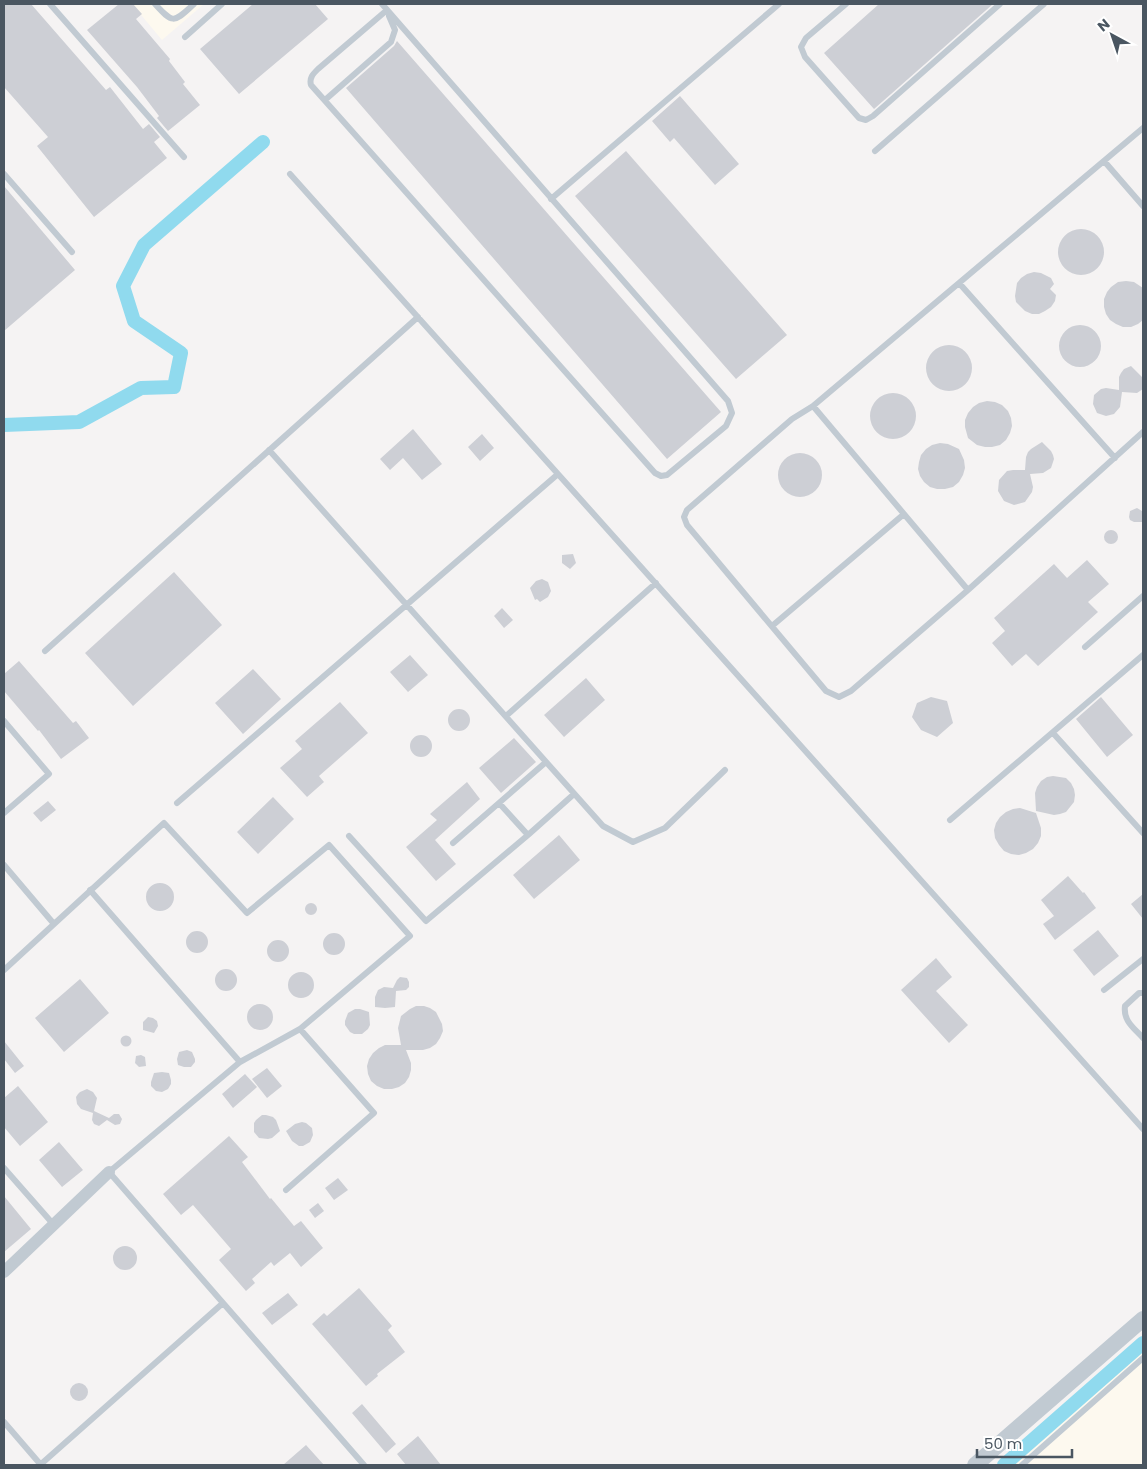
<svg xmlns="http://www.w3.org/2000/svg" width="1147" height="1469" viewBox="0 0 1147 1469" font-family="Poppins,sans-serif">
<style>
.commercial{fill:#fdf9ef}
.lines{fill:none;stroke-linecap:round;stroke-linejoin:round}
.canal{stroke:#90daee;stroke-width:14}
.building{fill:#cdcfd5}
.service{stroke:#c1cad2;stroke-width:6}
.minor{stroke:#c1cad2;stroke-width:12}
.tertiary{stroke:#c1cad2;stroke-width:16}
</style>
<rect width="100%" height="100%" fill="#f5f3f3"/>
<path class="commercial" d="M132,4h72l-42,36z
M1143,1351v114h-133z"/>
<g class="lines">
<path class="canal" d="M4,425l75,-3 62,-34 33,-1 7,-34 -47,-32 -11,-35 21,-41 119,-103
M1004,1465l139,-122"/>
</g>
<path class="building" d="M4,4h27l75,86 4,-3 33,42 6,-5 11,13 -6,5 13,16 -73,59 -57,-71 11,-9 -44,-50z
M119,4h14l9,10 -6,5 34,40 -1,2 16,21 -2,2 17,21 -32,26 -11,-13 2,-2 -22,-29 -50,-57z
M253,4h62l13,15 -89,75 -39,-45z
M879,4h114l-119,105 -50,-56z
M397,41l324,371 -54,47 -321,-371 48,-42z
M680,96l59,68 -24,21 -41,-47 -4,4 -18,-21z
M626,151l161,184 -51,44 -161,-183z
M4,186l71,84 -71,61z
M1058 252a23 23 0 1 1 46 0a23 23 0 1 1-46 0Z
M1034,272l7,1 10,5 3,6 -4,5 6,6 -1,6 -4,6 -6,4 -6,3h-7l-7,-3 -9,-9 -1,-6 2,-13 4,-5 6,-4z
M1126,281l8,1 9,6v32l-5,4 -7,3h-8l-7,-3 -6,-4 -4,-6 -2,-7v-8l3,-7 4,-5 7,-5z
M1059 346a21 21 0 1 1 42 0a21 21 0 1 1-42 0Z
M926 368a23 23 0 1 1 46 0a23 23 0 1 1-46 0Z
M1131,366l12,12v11l-6,4 -15,-1 -2,15 -6,7 -8,2 -9,-3 -4,-9 1,-9 7,-6 5,-1 13,2v-13l2,-4 3,-4z
M870 416a23 23 0 1 1 46 0a23 23 0 1 1-46 0Z
M987,401l8,1 7,3 6,6 3,7 1,8 -2,7 -4,7 -6,5 -8,2h-7l-8,-2 -9,-7 -3,-11v-7l3,-7 5,-6 6,-4z
M413,429l29,35 -20,16 -19,-22 -13,12 -10,-11z
M482,434l12,14 -14,13 -12,-14z
M1042,442l9,9 2,4 1,4 -3,9 -8,5 -13,1 3,13 -1,5 -7,10 -11,3 -10,-4 -6,-10 1,-11 8,-9 6,-1h12l1,-13 2,-5 3,-3z
M940,443l8,1 11,5 5,11 1,8 -2,7 -4,7 -6,5 -8,2h-8l-7,-2 -6,-5 -4,-6 -2,-7 1,-7 2,-7 5,-6 6,-4z
M778 475a22 22 0 1 1 44 0a22 22 0 1 1-44 0Z
M1137,508l5,3 1,3v8h-9l-4,-2 -1,-3 1,-6z
M1104 537a7 7 0 1 1 14 0a7 7 0 1 1-14 0Z
M573,554l3,9 -6,6 -8,-6v-8z
M1087,560l22,24 -21,18 10,10 -60,54 -12,-12 -14,12 -20,-23 13,-12 -11,-13 60,-54 13,14z
M174,572l48,53 -89,81 -48,-53z
M542,579l6,3 3,9 -3,6 -8,5 -3,-3 -2,1 -5,-12 6,-7z
M502,608l11,12 -9,8 -10,-12z
M410,655l18,20 -20,17 -18,-20z
M19,661l54,62 3,-2 13,17 -28,21 -22,-29 -1,1 -34,-40v-17z
M253,669l28,30 -38,35 -28,-31z
M586,678l19,22 -41,37 -20,-22z
M931,697l16,4 6,22 -16,14 -16,-7 -9,-13 5,-14z
M1101,697l32,38 -26,22 -31,-38z
M340,702l28,31 -49,43 5,6 -17,15 -27,-29 22,-19 -7,-8z
M448 720a11 11 0 1 1 22 0a11 11 0 1 1-22 0Z
M410 746a11 11 0 1 1 22 0a11 11 0 1 1-22 0Z
M514,738l22,24 -35,31 -22,-25z
M1053,776l13,2 5,5 3,6 1,6 -1,7 -8,10 -6,2 -6,1 -18,-4 -1,-18 2,-6 4,-6 6,-4z
M467,782l13,17 -45,41 21,24 -20,17 -30,-34 31,-27 -7,-6z
M273,797l21,22 -36,35 -21,-22z
M48,801l8,9 -15,12 -8,-9z
M1020,808l16,5 5,15v8l-3,7 -5,6 -7,4 -7,2 -8,-1 -7,-3 -5,-6 -4,-7 -1,-8 2,-7 4,-6 6,-5 7,-3z
M559,835l21,25 -46,39 -21,-24z
M1068,876l15,17 1,-1 12,16 -41,32 -12,-16 11,-8 -13,-16z
M146 897a14 14 0 1 1 28 0a14 14 0 1 1-28 0Z
M1143,894v25l-12,-15z
M305 909a6 6 0 1 1 12 0a6 6 0 1 1-12 0Z
M1098,930l21,26 -25,20 -21,-26z
M186 942a11 11 0 1 1 22 0a11 11 0 1 1-22 0Z
M323 944a11 11 0 1 1 22 0a11 11 0 1 1-22 0Z
M267 951a11 11 0 1 1 22 0a11 11 0 1 1-22 0Z
M936,958l16,19 -16,14 32,34 -19,18 -48,-53z
M215 980a11 11 0 1 1 22 0a11 11 0 1 1-22 0Z
M288 985a13 13 0 1 1 26 0a13 13 0 1 1-26 0Z
M400,977l7,1 2,4v5l-3,3 -10,1 -1,16 -10,1 -10,-1v-10l3,-7 6,-3 9,1 4,-8z
M80,979l29,34 -45,39 -29,-34z
M247 1017a13 13 0 1 1 26 0a13 13 0 1 1-26 0Z
M416,1006h8l6,2 6,4 6,12 1,7 -3,7 -4,6 -6,4 -7,2h-17l5,13v7l-2,7 -4,6 -6,4 -7,2h-8l-7,-3 -6,-5 -3,-7 -1,-8 2,-7 4,-6 6,-5 6,-3h16l-3,-17 3,-12 9,-7z
M355,1009h5l9,3 1,13 -2,4 -6,5h-8l-4,-2 -5,-7v-4l3,-8z
M148,1017l5,1 4,3 1,5 -4,7 -11,-3v-8z
M120.5 1041a5.5 5.5 0 1 1 11 0a5.5 5.5 0 1 1-11 0Z
M4,1041l20,25 -9,7 -11,-14z
M187,1050l5,2 3,7v3l-4,5h-7l-6,-2 -1,-6 2,-7z
M141,1055l4,2 1,9 -7,1 -4,-4 1,-7z
M267,1068l15,18 -15,12 -15,-19z
M162,1072l7,1 2,7v4l-3,5 -6,3 -6,-1 -5,-5v-4l3,-9z
M245,1074l12,13 -24,21 -11,-14z
M18,1086l30,36 -28,24 -16,-19v-29z
M87,1089l6,3 4,6 -3,13 15,7 5,-4h5l3,5 -2,5 -5,1 -8,-5 -8,6 -5,-2 -2,-4 1,-7 -12,-4 -4,-5 -1,-7 2,-3 2,-2z
M262,1115h4l7,2 3,3 4,11 -8,7 -4,1 -9,-1 -5,-6v-9l2,-3z
M302,1122l4,1 6,5 1,7 -3,7 -7,4h-4l-7,-5 -6,-10 9,-7z
M229,1136l19,21 -6,5 28,37 1,-1 23,28 7,-5 22,27 -22,19 -11,-14 -16,13 -3,-4 -19,17 3,4 -9,8 -27,-31 12,-11 -38,-44 -12,10 -18,-21z
M59,1142l24,28 -21,17 -23,-27z
M338,1178l10,12 -14,10 -9,-12z
M4,1196l27,33 -27,23z
M318,1203l6,8 -9,7 -6,-8z
M113 1258a12 12 0 1 1 24 0a12 12 0 1 1-24 0Z
M359,1288l33,38 -4,4 17,22 -28,22 1,2 -12,10 -54,-62 12,-11 3,3z
M288,1293l10,12 -26,20 -10,-12z
M70 1392a9 9 0 1 1 18 0a9 9 0 1 1-18 0Z
M362,1404l34,40 -10,9 -34,-40z
M418,1436l23,29h-35l-9,-11z
M306,1445l18,20h-41z"/>
<g class="lines">
<path class="service" d="M50,4l134,153
M155,4c19,21 19,18 39,0
M382,4l346,397 4,12 -6,13 -59,49 -6,1 -6,-3 -344,-388c-2,-7 2,-11 7,-16l69,-59
M846,4l-40,34 -5,9 4,10 54,61 7,2 7,-4 127,-112
M185,37l37,-33
M325,100l66,-58 4,-12 -6,-14
M1143,128l-330,278 -21,13 -105,91 -3,7 3,8 139,166 13,6 12,-6 117,-101 175,-158
M875,151l169,-147
M1104,161l39,45
M4,174l68,78
M290,174l853,955
M551,199l228,-195
M959,283l156,175
M813,406l155,184
M269,450l334,376 30,16 32,-14 60,-58
M772,626l132,-112
M1085,647l58,-51
M45,651l373,-334
M506,716l150,-133
M4,721l45,53 -45,39
M1053,733l90,100
M177,803l381,-329
M499,803l29,32
M950,820l193,-165
M349,836l77,85 102,-86 46,-41
M453,843l93,-81
M4,865l50,59
M90,890l150,172 -131,110 255,293
M4,970l160,-147 83,90 82,-68 81,91 -110,93 -60,33
M1104,990l39,-31
M1143,993h-4l-14,13c-2,15 9,22 18,32
M4,1168l50,57
M286,1190l88,-77 -74,-84
M4,1422l37,43
M40,1465l183,-162
M1022,1465l121,-107"/>
<path class="minor" d="M4,1272l105,-100"/>
<path class="tertiary" d="M975,1465l168,-146"/>
</g>
<rect width="1147" height="1469" fill="none" stroke="#4a5661" stroke-width="10"/>
<g transform="translate(1112 35) rotate(320)" stroke="#ffffff" stroke-width="4" paint-order="stroke">
<path d="M0-4L9 19L0 12L-9 19Z" fill="#4a5661"/>
<text y="-8" font-size="14" font-weight="bold" text-anchor="middle" fill="#4a5661">N</text>
</g>
<path d="M977 1449v8h95v-8" fill="none" stroke="#4a5661" stroke-width="2.5"/>
<text x="984" y="1449" font-size="15" fill="#4a5661" stroke="#ffffff" stroke-width="4" paint-order="stroke">50 m</text>
</svg>
